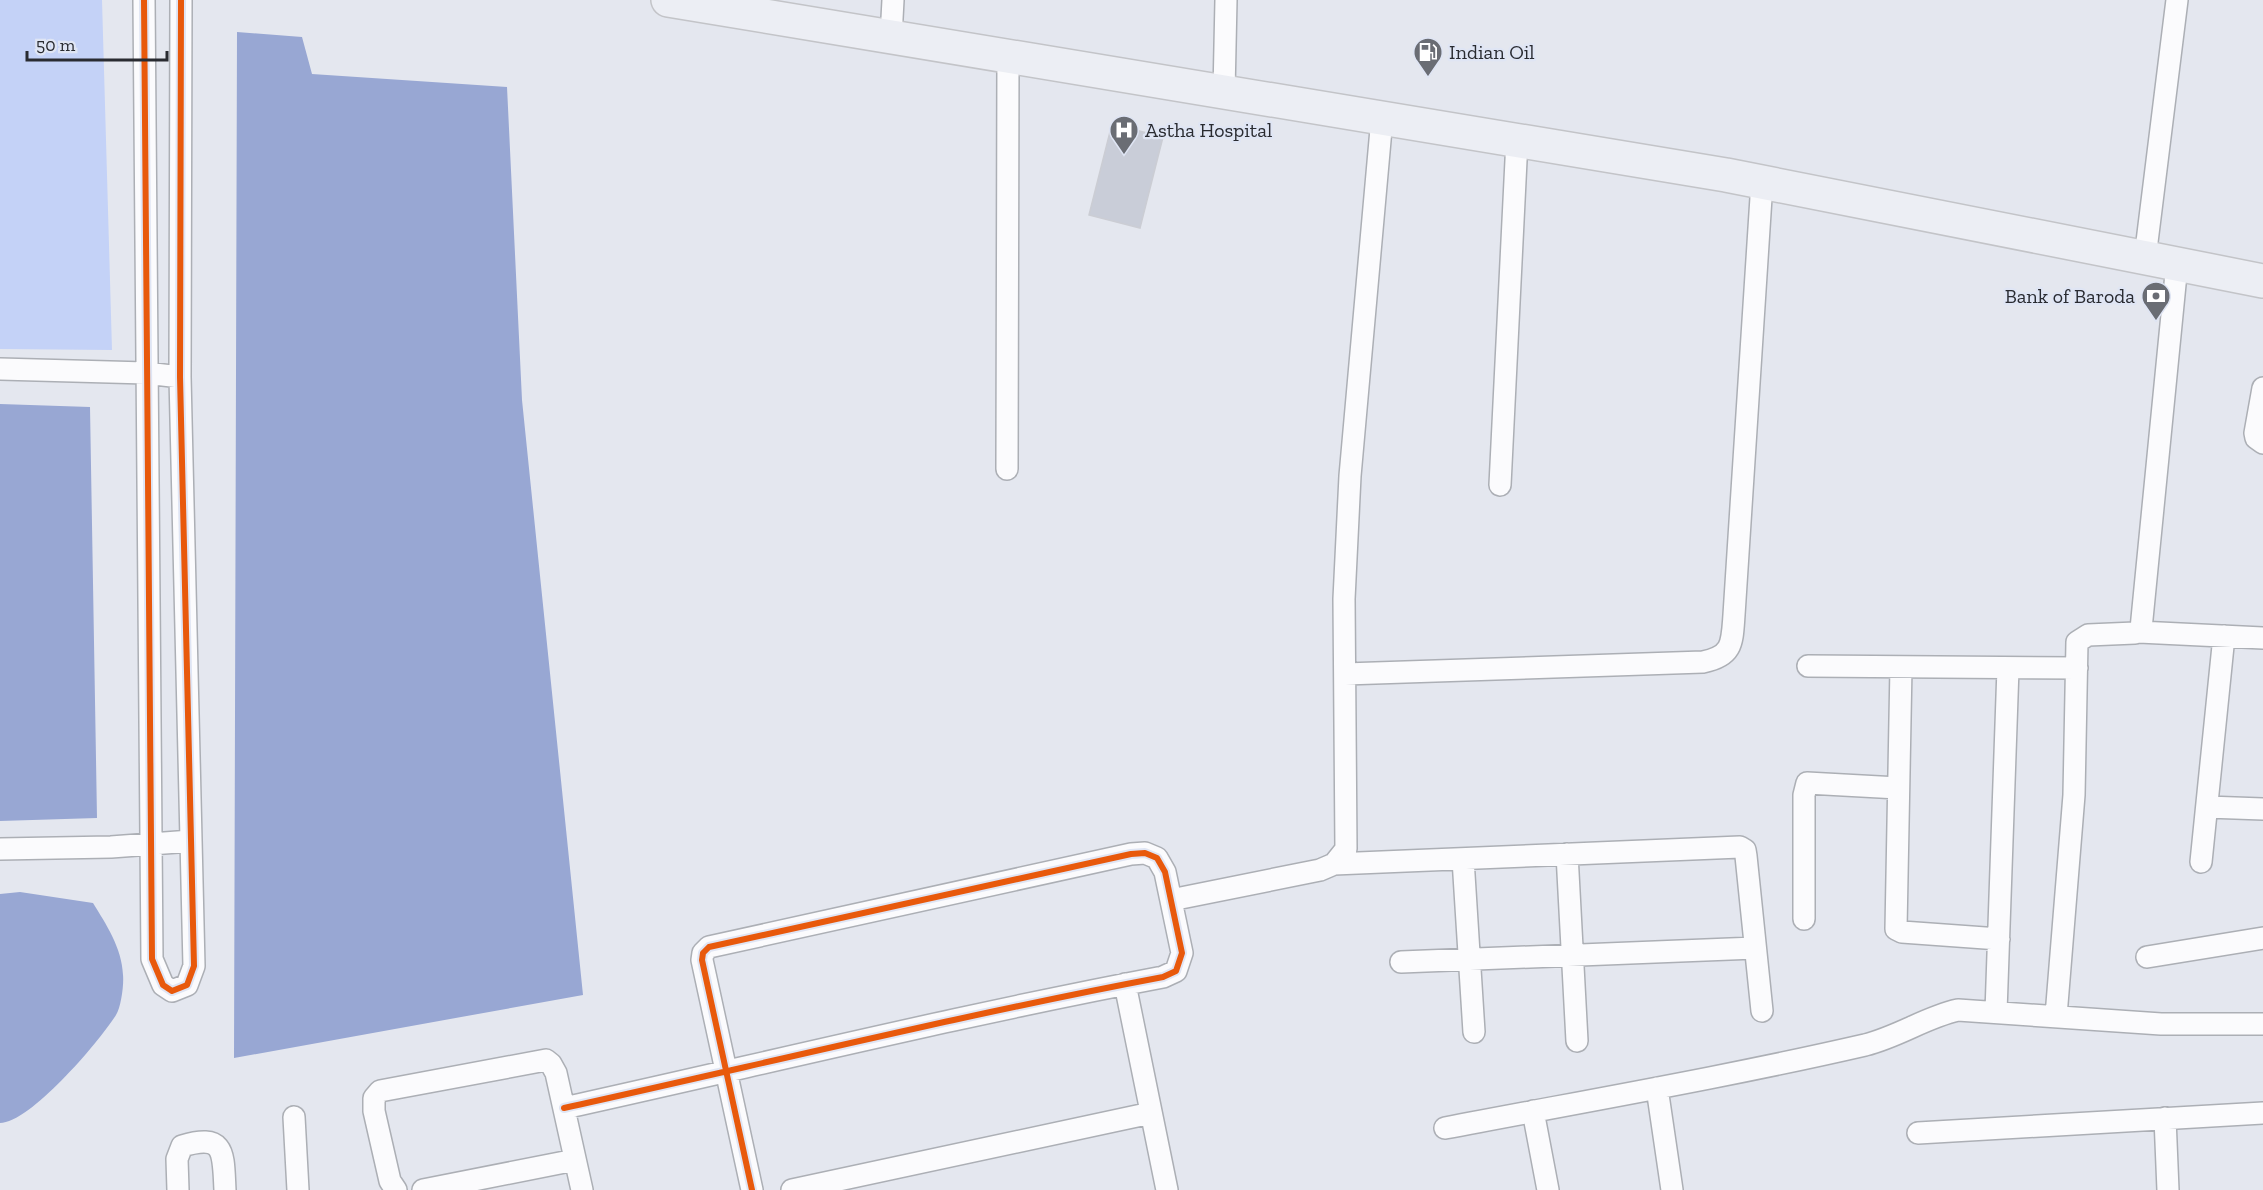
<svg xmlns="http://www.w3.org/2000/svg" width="2263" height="1190" viewBox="0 0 2263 1190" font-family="'Zilla Slab',serif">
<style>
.green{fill:#c4d2f7}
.water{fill:#98a7d3}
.building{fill:#c9cdd8;stroke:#cbcdd4;stroke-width:1.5}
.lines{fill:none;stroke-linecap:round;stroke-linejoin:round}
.minor-casing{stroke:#acafb5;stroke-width:24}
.trunk-casing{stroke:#c3c4c8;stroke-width:36}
.minor{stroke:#fbfbfd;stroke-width:21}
.trunk{stroke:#eceef4;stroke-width:33}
.cycleway-casing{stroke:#dfe5f4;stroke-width:10}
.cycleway{stroke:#e8590c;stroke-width:6}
.labels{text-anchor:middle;stroke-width:4.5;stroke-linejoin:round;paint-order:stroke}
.poi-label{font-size:20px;fill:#292b31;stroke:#dfe5f4;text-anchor:start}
</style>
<rect width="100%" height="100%" fill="#e4e7ef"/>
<path class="green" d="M0,0h102l10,350 -112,-1z"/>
<path class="water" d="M237,32l65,5 10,37 195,13 15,313 61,595 -349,63z
M0,404l90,3 7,411 -97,3z
M20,892l73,11c13,21 29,45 30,72 1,10 -2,32 -7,40 -17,27 -86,108 -116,108v-229z"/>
<path class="building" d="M1112,124l51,13 -23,91 -51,-13z"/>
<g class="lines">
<g class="minor-casing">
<path id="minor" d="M144,0l8,959 11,26 9,6 15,-6 7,-19 -14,-589 1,-377
M891,37l2,-37
M1224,92l2,-92
M2145,258l32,-258
M0,369l146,4 34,4
M2263,388l-8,45 1,5 7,5
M1007,469l1,-413
M1500,485l17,-345
M2139,632l124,6
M1808,666l269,2
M1901,667l-5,262 6,3 97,7
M1345,674l358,-12c30,-6 29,-19 31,-47l28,-433
M2207,807l56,2
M0,849l111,-2 80,-6
M1567,854l10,187
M1463,859l11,173
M2201,862l23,-226
M1334,864l406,-17 5,3 1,6 16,155
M1171,900l149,-30 14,-6 12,-15 -2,-250 6,-123 32,-358
M1804,919v-124l3,-12 91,5
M2147,957l116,-19
M1401,962l354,-14
M1125,984l42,206
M1996,1012l12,-344
M2056,1016l18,-221 3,-153 11,-7 47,-2 6,-4 36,-365
M1657,1088l15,102
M564,1108c199,-44 398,-93 599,-131l13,-6 6,-18 -17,-81 -8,-14 -12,-5 -14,1 -422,93 -6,6 -1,7 50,230
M1533,1111l15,79
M294,1117l4,73
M2165,1118l3,72
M1445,1128c141,-27 281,-51 420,-83 35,-9 61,-28 93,-35l203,14h102
M1918,1133l345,-20
M178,1190l-1,-31 5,-13c44,-13 41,7 43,44
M396,1190l-6,-9 -16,-70v-13l6,-7 166,-31 5,4 5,9 26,117
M423,1190l152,-30
M792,1190l359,-77"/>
</g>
<g class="trunk-casing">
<path id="trunk" d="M668,0l1058,175 537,106"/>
</g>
<use href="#minor" class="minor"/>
<use href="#trunk" class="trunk"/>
<g class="cycleway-casing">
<path id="cycleway" d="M144,0l8,959 11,26 9,6 15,-6 7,-19 -14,-589 1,-377
M564,1108c199,-44 398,-93 599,-131l13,-6 6,-18 -17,-81 -8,-14 -12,-5 -14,1 -422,93 -6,6 -1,7 50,230"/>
</g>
<use href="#cycleway" class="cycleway"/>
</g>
<defs>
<g id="fuel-pin" transform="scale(1.5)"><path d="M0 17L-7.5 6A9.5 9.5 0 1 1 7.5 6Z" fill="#6a6d74" stroke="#dfe5f4"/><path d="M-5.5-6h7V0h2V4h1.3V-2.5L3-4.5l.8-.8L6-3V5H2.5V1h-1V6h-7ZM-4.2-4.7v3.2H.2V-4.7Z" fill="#fff"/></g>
<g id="hospital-pin" transform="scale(1.5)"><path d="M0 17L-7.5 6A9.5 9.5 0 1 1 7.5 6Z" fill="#6a6d74" stroke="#dfe5f4"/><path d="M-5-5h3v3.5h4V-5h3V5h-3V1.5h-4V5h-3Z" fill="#fff"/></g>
<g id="bank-pin" transform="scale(1.5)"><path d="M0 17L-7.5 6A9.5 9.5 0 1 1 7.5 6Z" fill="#6a6d74" stroke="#dfe5f4"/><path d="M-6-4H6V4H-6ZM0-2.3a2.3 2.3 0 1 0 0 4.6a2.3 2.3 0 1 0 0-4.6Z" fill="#fff"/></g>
</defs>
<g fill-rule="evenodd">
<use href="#fuel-pin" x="1428" y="52"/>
<use href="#hospital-pin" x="1124" y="130"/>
<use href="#bank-pin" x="2156" y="296"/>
</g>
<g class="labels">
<g class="poi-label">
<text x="1449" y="59">Indian Oil</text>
<text x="1145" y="137">Astha Hospital</text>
<text x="2135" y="303" text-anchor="end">Bank of Baroda</text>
</g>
</g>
<path d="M27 51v9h140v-9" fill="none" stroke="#292b31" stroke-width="3"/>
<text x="36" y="51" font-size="18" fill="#292b31" stroke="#dfe5f4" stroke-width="4.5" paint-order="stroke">50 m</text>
</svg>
